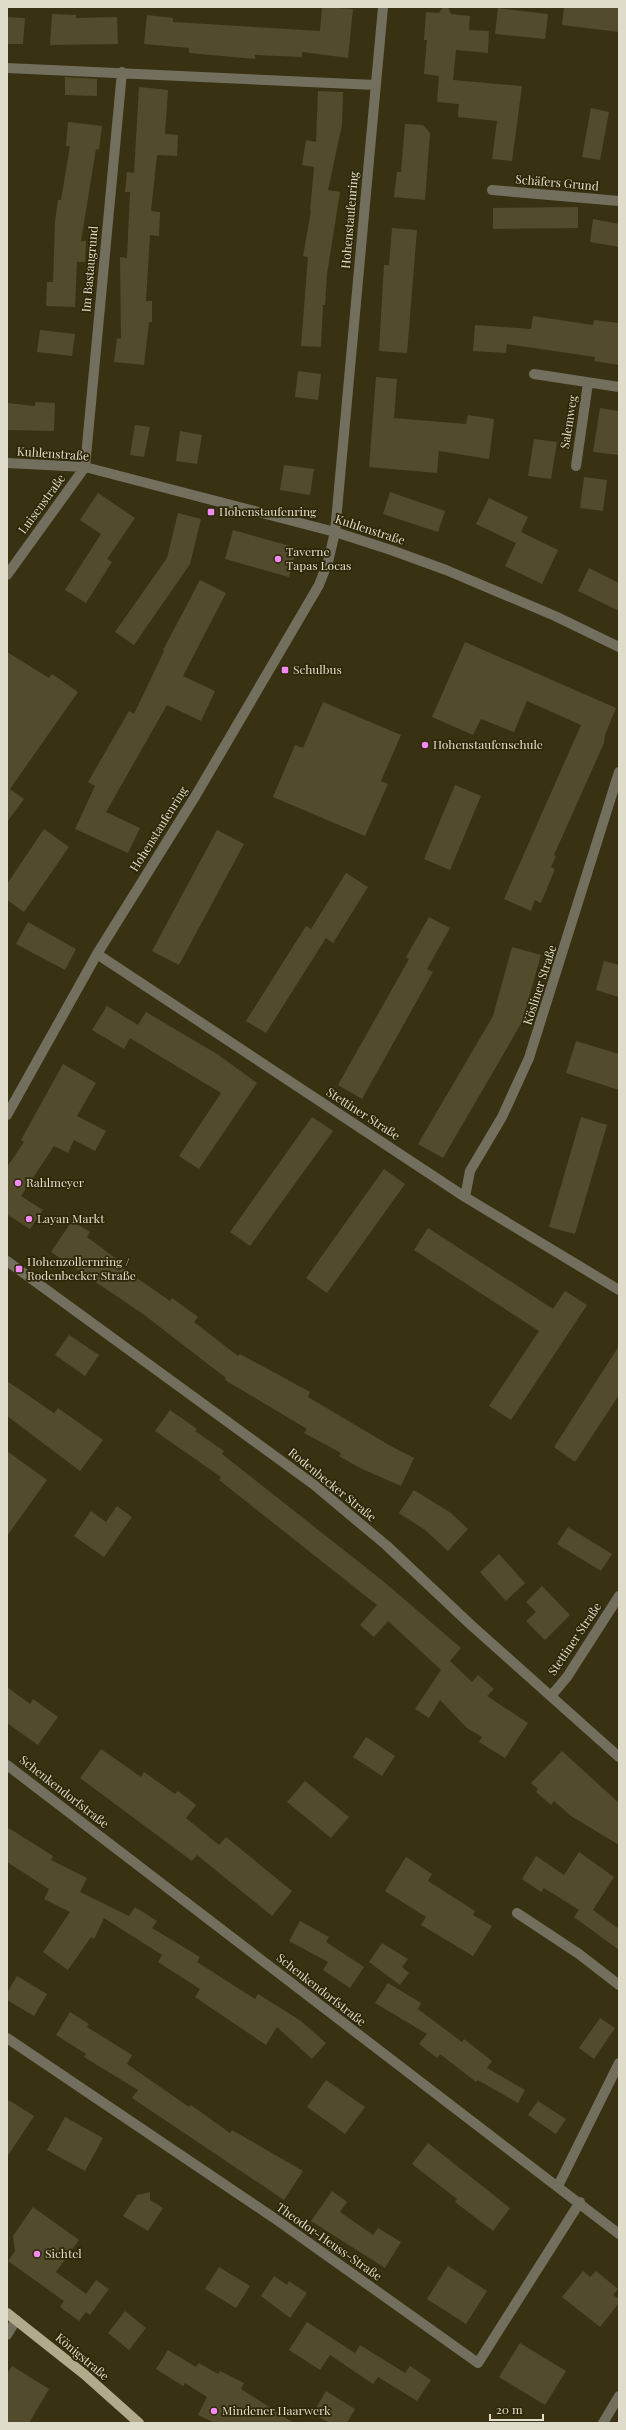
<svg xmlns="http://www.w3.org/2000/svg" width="626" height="2430" viewBox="0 0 626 2430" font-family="'Playfair Display',serif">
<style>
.building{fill:#524c2c}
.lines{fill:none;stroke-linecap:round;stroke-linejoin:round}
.minor{stroke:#726f5f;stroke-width:10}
.major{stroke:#b1ab8b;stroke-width:10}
.poi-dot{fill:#f38af1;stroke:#2e2808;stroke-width:1.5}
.labels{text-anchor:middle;stroke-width:3.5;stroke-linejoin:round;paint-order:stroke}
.street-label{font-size:12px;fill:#e0dccb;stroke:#2e2808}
.poi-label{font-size:12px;fill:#e0dccb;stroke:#2e2808;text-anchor:start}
</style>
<rect width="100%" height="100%" fill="#383213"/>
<path class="building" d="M322,7l31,2 -5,49 -46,-6v5l-47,-2v4l-66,-6v-5l-45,-4 3,-29 26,3v4l147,9z
M443,7h5l3,7 19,2 -1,14 20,1 -1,22 -32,-3 -3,30 69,6 -10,75 -20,-2 5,-38 -39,-4 1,-13 -22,-2 2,-26 -15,-2 3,-34h-3l2,-28 13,1z
M564,7h55v25l-57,-7z
M498,8l50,6 -3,25 -50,-5z
M52,14l24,1v3l41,-1 1,27 -68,1z
M7,17l18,1 -2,26h-16z
M65,77l32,2v17l-32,-1z
M139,87l29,3 -3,44 13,1 -1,21 -20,-1 -6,56 9,1 -1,24 -9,-1 -4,66h6v21h-3l-5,43 -30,-3 3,-24 4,1 -1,-82 7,1 3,-66h-5l2,-20 7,1z
M318,91l25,1 -1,33 -14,65 12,2 -13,82 -2,31h-2l-2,42 -20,-1 7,-89 -5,-1 8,-45h-1l4,-44 -12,-2 4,-25 10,2z
M591,108l18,4 -9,48 -18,-3z
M68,122l34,4 -3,24 -3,-1 -15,92h5l-1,21h-8l-2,45 -29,-1 1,-24h6l2,-60 3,-22h3l9,-54h-4z
M405,124l18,1 7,8 -5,67 -31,-3 3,-25h4z
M578,207v21l-85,1v-21z
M593,219l26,5v23l-29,-5z
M392,228l25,2 -10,123 -28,-2 5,-86h5z
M533,316l60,9 1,-5 25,3v42l-25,-4 1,-4 -88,-13 -1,9 -33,-2 2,-26 56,4z
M40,330l35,4 -3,22 -35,-4z
M298,371l23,3 -3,26 -23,-3z
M376,377l21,2 -3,39 72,6 2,-9 26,4 -5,40 -50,-8 -2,22 -68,-6z
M35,402l20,1 -1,28 -47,-1v-27l28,3z
M600,408l19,3v44l-26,-3z
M135,425l15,2 -6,30 -14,-2z
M180,431l22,4 -5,29 -21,-3z
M534,439l23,3 -6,37 -23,-3z
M284,465l30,4 -4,26 -30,-5z
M584,477l23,3 -4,31 -23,-3z
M390,492l55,19 -7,21 -55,-18z
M98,493l37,25 -28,41 5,3 -26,41 -21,-13 36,-56 -21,-14z
M489,498l39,19 -12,26 -40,-19z
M178,513l23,6 -11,45 -56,81 -19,-13 52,-74z
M233,530l64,18 -8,29 -64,-18z
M521,532l37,18 -16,34 -37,-18z
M589,568l30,15v28l-41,-20z
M200,580l26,13 -43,83 32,15 -14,30 -34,-16 -61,107 34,16 -12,25 -53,-24 20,-43 -7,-4 41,-71 5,3 30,-63 -1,-1z
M465,642l151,66 -11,27 -1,8 -50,112 2,1 -5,11 4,2 -14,34 -6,-3 -4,11 -27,-12 77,-174 -54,-24 -13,31 -33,-13 -8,16 -41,-18z
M7,652l42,26 3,-4 26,18 -68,97 14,10 -17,23z
M323,702l78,33 -20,46 7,3 -23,52 -92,-39 22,-52 8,3z
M455,785l26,11 -31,74 -26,-11z
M44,829l25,18 -45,65 -17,-12v-16z
M217,830l27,14 -65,121 -27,-14z
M346,873l22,14 -35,56 -7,-5 -60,95 -20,-12 60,-95 5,3z
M429,917l21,11 -23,41 6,3 -71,127 -24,-14 71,-126 -3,-2z
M28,922l48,27 -11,21 -49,-26z
M512,947l29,8 -19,67 -79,136 -25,-14 75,-128z
M604,961l15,4v32l-23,-7z
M107,1006l31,19 8,-13 71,42 40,29 -58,86 -20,-13 42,-63 -91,-55 -6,11 -32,-19z
M576,1041l43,13v36l-53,-17z
M63,1064l33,19 -19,33 29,15 -11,20 -21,-11 -6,13 -14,-7 -33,50 22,14 -13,19 -22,-14 -1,2v-50l17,-25 -3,-2z
M312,1117l21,14 -83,115 -20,-14z
M581,1117l26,8 -32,109 -26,-7z
M384,1169l21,15 -78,109 -21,-15z
M72,1221l18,11 -3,5 36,27 -2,3 49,34 2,-3 26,19 -4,5 44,34 2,-2 70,38 -2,5 81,48 25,13 -13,28 -41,-18 -21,-12 2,-3 -37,-20 3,-4 -82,-49 1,-2 -83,-64 -92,-62z
M428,1228l125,81 12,-18 22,14 -76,115 -22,-14 50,-75 -125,-81z
M69,1335l30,20 -14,21 -30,-21z
M619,1346v49l-44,67 -21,-15z
M7,1381l47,32 4,-5 45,32 -23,31 -73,-55z
M170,1410l27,19 -2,2 29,20 -2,3 161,127 78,67 -11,13 22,21 6,-7 16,14 -7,7 41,27 -23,35 -26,-16 3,-5 -15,-9 -27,-28 -11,18 -14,-9 26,-39 -53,-49 -14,16 -14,-12 17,-20 -158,-125 2,-3 -66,-46z
M7,1451l40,29 -40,56z
M414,1490l37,23 17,16 -20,22 -23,-21 -26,-17z
M117,1506l15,11 -28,40 -30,-21 17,-25 15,11z
M568,1527l44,27 -11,17 -44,-27z
M499,1554l26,29 -19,18 -26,-29z
M542,1586l28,29 -25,25 -19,-19 10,-9 -10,-10z
M7,1687l23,17 3,-5 25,18 -20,28 -31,-22z
M366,1737l29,19 -13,20 -29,-19z
M101,1749l40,28 3,-5 31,22 3,-3 18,14 -10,13 33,27 7,-8 66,54 -20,25 -75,-61 -5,6 -112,-83z
M562,1751l57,52v42l-48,-29 -17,-15 -3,4 -15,-13 2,-3 -7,-6z
M305,1781l44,36 -18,21 -44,-36z
M7,1827l46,29 -2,4 36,18 -7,14 49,24 6,-9 22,14 -5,7 48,29 -3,5 58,37 3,-5 43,27 25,22 -14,16 -35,-32 -11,18 -71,-48 5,-8 -42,-27 4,-7 -58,-37 -10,21 -3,-2 -23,33 -25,-18 27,-40 -26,-13 5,-10 -42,-27z
M579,1852l35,25 -21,33 26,19v21l-45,-33 5,-7 -35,-22 -3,4 -19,-13 14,-23 28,19z
M406,1857l26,17 -4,7 47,30 -2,4 19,11 -19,30 -52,-31 5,-8 -41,-26z
M300,1921l29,16 -3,5 38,25 -14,21 -27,-18 5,-8 -39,-21z
M382,1943l26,16 -6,8 7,6 -9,12 -31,-23z
M17,1976l30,18 -13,22 -27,-16v-7z
M388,1983l33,20 -3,6 44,33 2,-3 28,22 -5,7 38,22 -7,13 -40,-23 -2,2 -36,-28 -3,4 -18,-14 8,-10 -52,-31z
M70,2012l19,12 -2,3 45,28 -5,9 62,43 2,-2 39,28 2,-3 71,41 -19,29 -152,-102 6,-8 -54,-33 2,-3 -30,-19z
M600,2018l15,10 -21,31 -15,-11z
M326,2080l39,27 -20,27 -38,-27z
M7,2099l27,17 -27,41z
M538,2101l28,18 -10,15 -28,-19z
M65,2117l38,21 -18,33 -38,-21z
M428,2143l82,65 -17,23 -38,-29 2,-3 -45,-35z
M332,2191l15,11 -7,10 33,23 5,-7 23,14 -16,26 -74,-47z
M150,2192v8l13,8 -15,23 -25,-15 14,-21z
M33,2207l46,33 -23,32 30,22 10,-14 13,9 -19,26 -4,-3 -7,9 -19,-14 4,-6 -56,-40 7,-10 -2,-15z
M448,2266l39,25 -21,33 -39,-25z
M219,2267l31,19 -14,22 -31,-19z
M583,2271l7,6 6,-6 22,18 -5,6 6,4v4l-19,24 -38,-30z
M274,2276l13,9 2,-4 18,12 -17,25 -29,-22z
M125,2311l21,17 -17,22 -21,-17z
M307,2322l48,31 5,-8 45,28 5,-7 21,14 -14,21 -39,-24 -5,7 -43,-29 -10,15 -31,-20z
M520,2343l46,28 -21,34 -46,-28z
M168,2350l28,17 3,-4 19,11 2,-3 24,12 -3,6 53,34h-79l-17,-8 9,-18 -22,-14 -2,3 -27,-17z
M12,2366l37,23 -20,34h-22v-50z
M326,2391l29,18 -8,14h-18l-16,-10z"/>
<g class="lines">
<path class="minor" d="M7,68l368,17
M492,190l127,11
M534,374l85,13
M7,463l78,4 250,65 56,18 55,20 109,46 64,31
M576,466l12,-83
M7,575l78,-108 37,-395
M97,954l368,243 154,93
M7,1115l90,-161 99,-159 123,-210 9,-23 7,-30 48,-525
M465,1197l5,-26 32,-54 27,-59 90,-286
M7,1261l306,223 73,61 85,80 148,132
M551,1696l16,-19 52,-81
M7,1765l612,469
M517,1913l62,41 40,31
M7,2038l267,180 204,145 102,-161
M558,2186l61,-123
M7,2335l9,-15
M603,2423l16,-27"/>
<path class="major" d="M7,2313l77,61 55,49"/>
</g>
<g class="poi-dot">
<rect x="207" y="508" width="8" height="8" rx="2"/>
<circle cx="278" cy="559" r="4"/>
<rect x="281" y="666" width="8" height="8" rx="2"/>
<circle cx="425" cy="745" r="4"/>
<circle cx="18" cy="1183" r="4"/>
<circle cx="29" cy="1219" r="4"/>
<rect x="15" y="1265" width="8" height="8" rx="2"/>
<circle cx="37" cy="2254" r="4"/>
<circle cx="214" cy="2411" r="4"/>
</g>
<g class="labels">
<g class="street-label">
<text transform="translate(557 183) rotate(5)" y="4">Schäfers Grund</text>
<text transform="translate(350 220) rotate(-85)" y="4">Hohenstaufenring</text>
<text transform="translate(90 269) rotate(-85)" y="4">Im Bastaugrund</text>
<text transform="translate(569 422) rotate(-81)" y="4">Salemweg</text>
<text transform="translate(53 454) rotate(4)" y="4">Kuhlenstraße</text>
<text transform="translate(42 504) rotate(-54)" y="4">Luisenstraße</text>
<text transform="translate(370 530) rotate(18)" y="4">Kuhlenstraße</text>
<text transform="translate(159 829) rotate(-58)" y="4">Hohenstaufenring</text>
<text transform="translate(540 985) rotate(-72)" y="4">Kösliner Straße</text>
<text transform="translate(363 1114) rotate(33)" y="4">Stettiner Straße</text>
<text transform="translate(332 1485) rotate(39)" y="4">Rodenbecker Straße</text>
<text transform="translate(575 1639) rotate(-56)" y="4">Stettiner Straße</text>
<text transform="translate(64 1792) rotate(38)" y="4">Schenkendorfstraße</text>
<text transform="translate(321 1990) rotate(38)" y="4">Schenkendorfstraße</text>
<text transform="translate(329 2242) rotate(35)" y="4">Theodor-Heuss-Straße</text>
<text transform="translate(82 2357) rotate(40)" y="4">Königstraße</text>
</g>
<g class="poi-label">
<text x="219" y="516">Hohenstaufenring</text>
<text x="286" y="556">Taverne<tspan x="286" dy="14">Tapas Locas</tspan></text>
<text x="293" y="674">Schulbus</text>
<text x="433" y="749">Hohenstaufenschule</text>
<text x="26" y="1187">Rahlmeyer</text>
<text x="37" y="1223">Layan Markt</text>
<text x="27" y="1266">Hohenzollernring /<tspan x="27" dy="14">Rodenbecker Straße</tspan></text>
<text x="45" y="2258">Sichtel</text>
<text x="222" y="2415">Mindener Haarwerk</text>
</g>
</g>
<rect width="626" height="2430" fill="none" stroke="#e0dccb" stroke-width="16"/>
<path d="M490 2414v6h53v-6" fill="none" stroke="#e0dccb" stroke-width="2"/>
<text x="496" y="2414" font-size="12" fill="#e0dccb" stroke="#2e2808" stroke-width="3" paint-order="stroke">20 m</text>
</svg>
